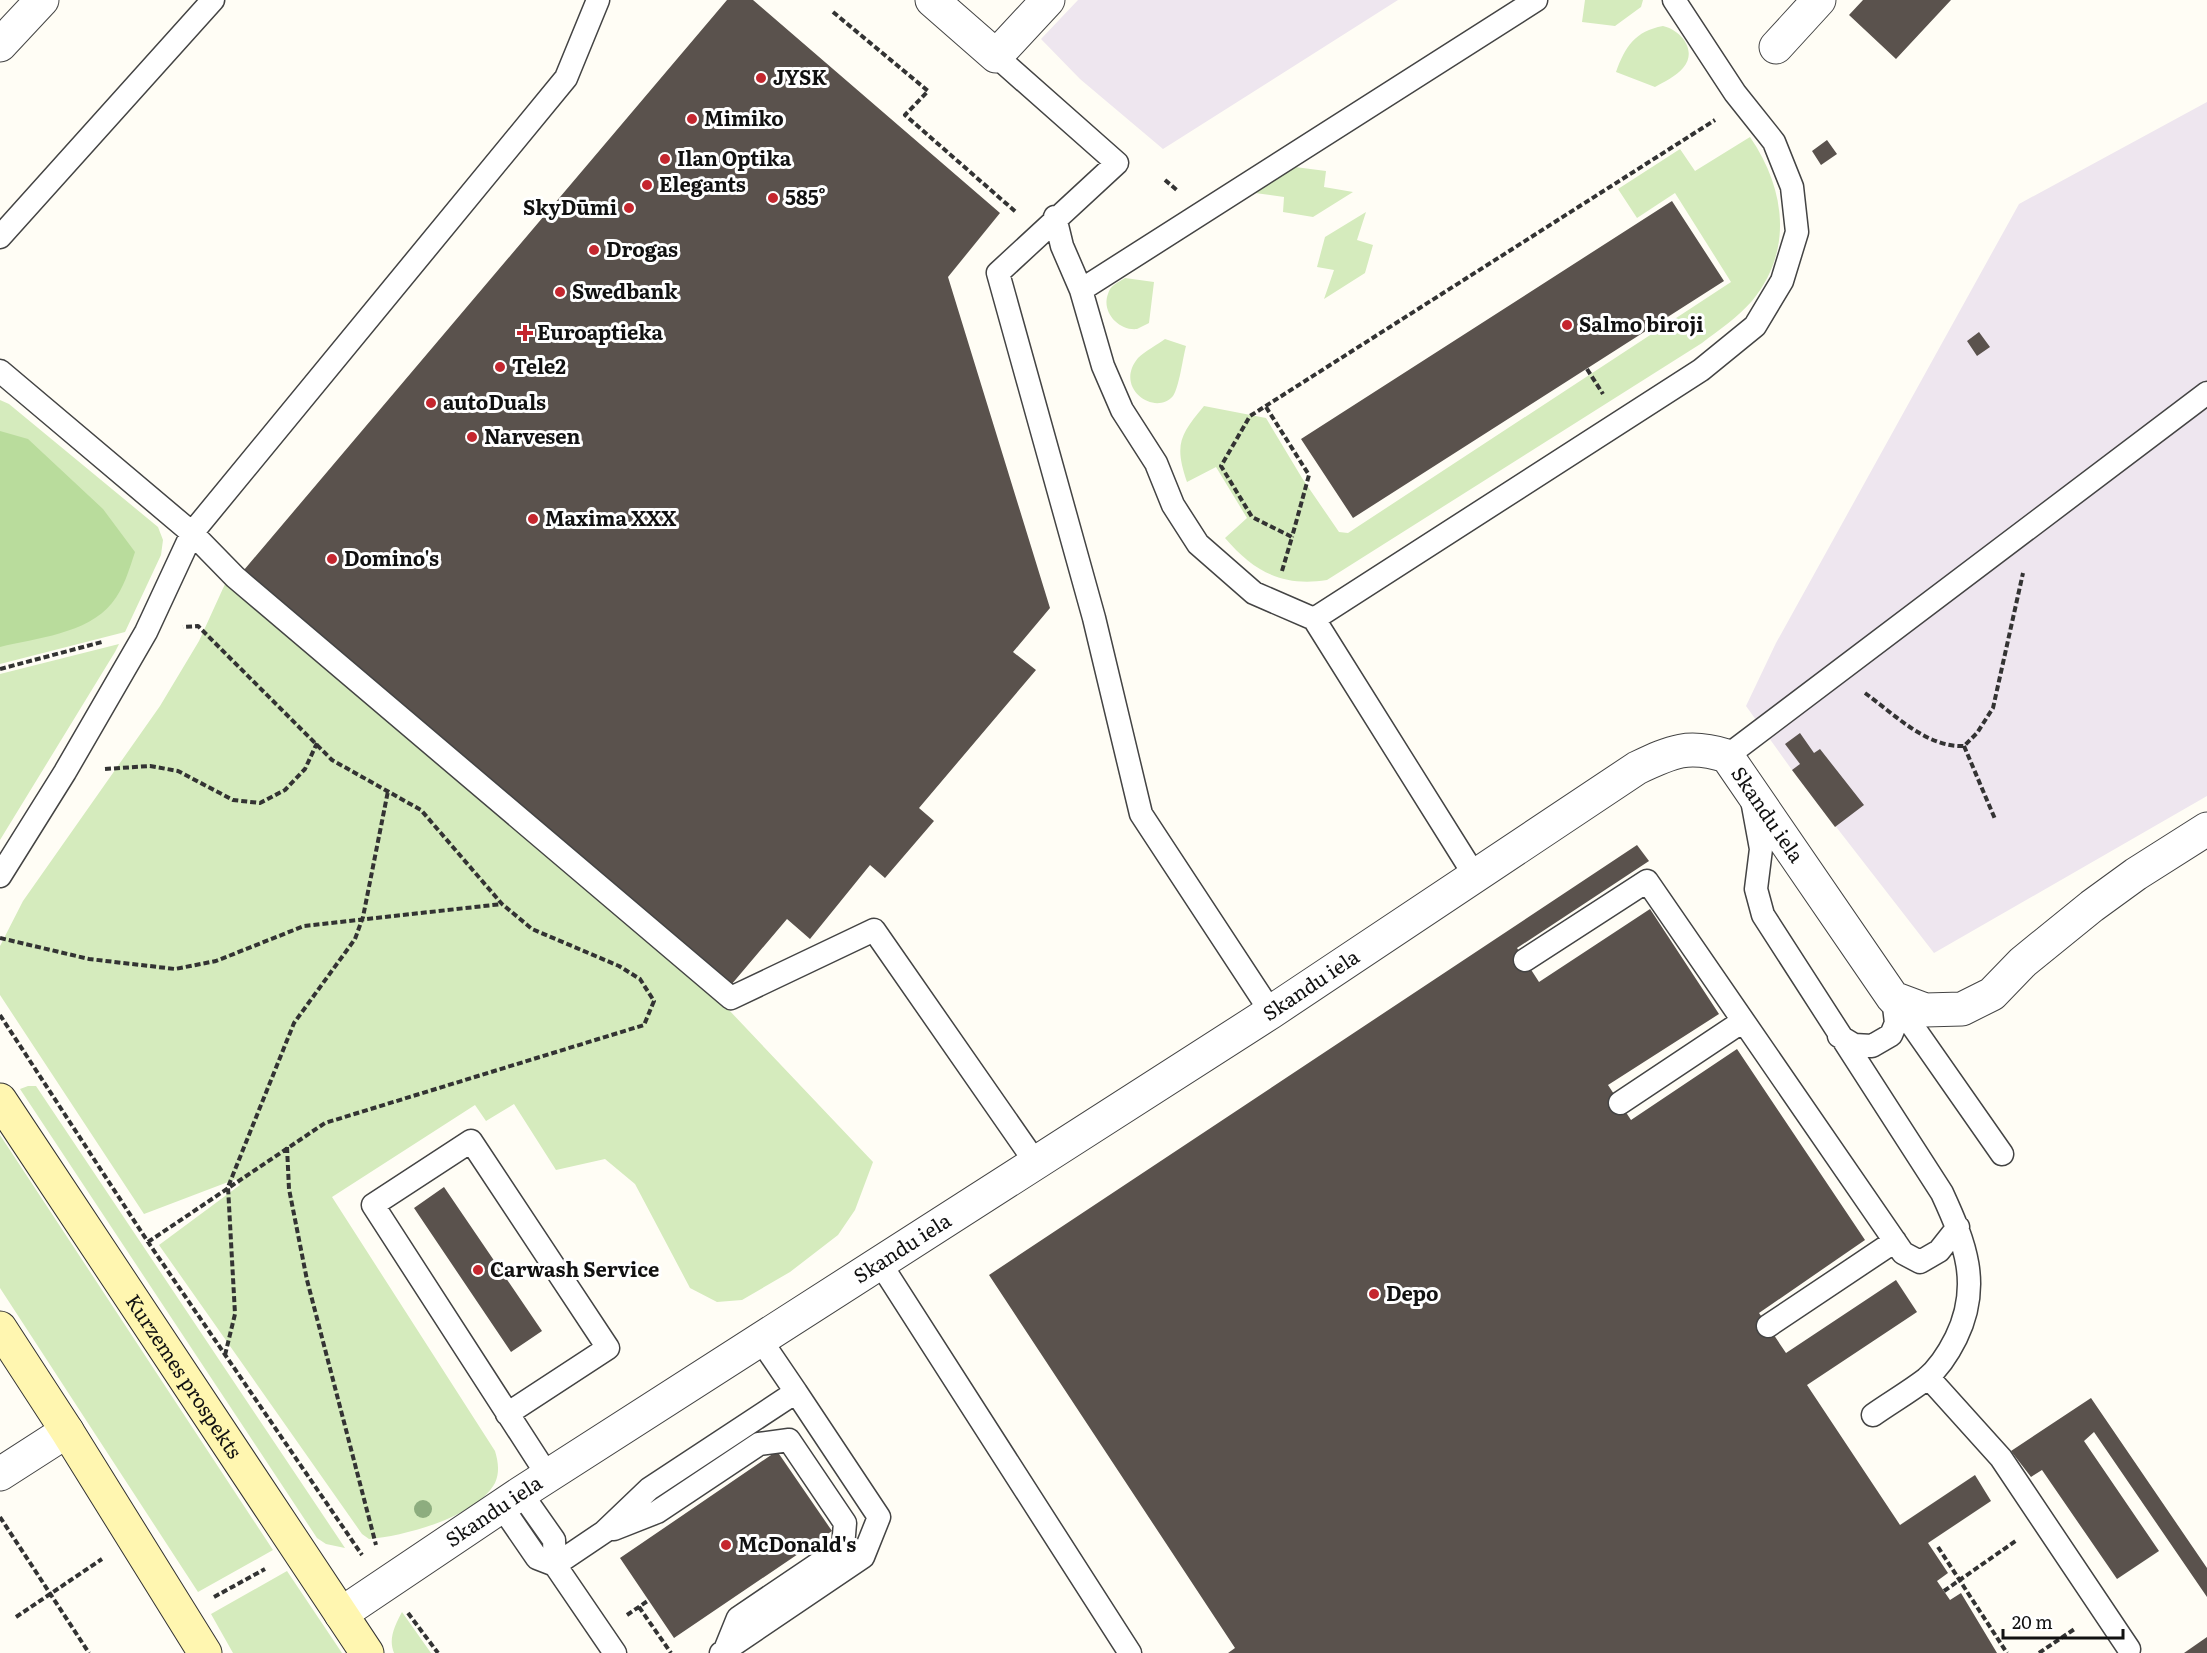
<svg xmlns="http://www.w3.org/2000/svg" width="2207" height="1653" viewBox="0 0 2207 1653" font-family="Literata,serif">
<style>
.industrial{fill:#eee6ef}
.green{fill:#d5ebbd}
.forest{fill:#b9dc9c}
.building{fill:#5a524d}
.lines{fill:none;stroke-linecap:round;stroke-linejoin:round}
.service-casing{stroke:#444;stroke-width:25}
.minor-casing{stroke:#444;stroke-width:35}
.tertiary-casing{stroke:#444;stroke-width:35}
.secondary-casing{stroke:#333;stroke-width:35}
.path{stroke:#333;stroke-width:4;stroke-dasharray:6 3;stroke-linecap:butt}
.service{stroke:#fff;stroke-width:22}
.minor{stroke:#fff;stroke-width:33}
.tertiary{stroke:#fff;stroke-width:33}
.secondary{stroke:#fff6b0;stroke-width:33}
.tree{fill:#8dad7f}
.poi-dot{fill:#c4262e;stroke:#fff;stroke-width:2}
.labels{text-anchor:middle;stroke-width:6;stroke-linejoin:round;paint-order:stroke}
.poi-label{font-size:20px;font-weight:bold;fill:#111;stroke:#fff;text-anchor:start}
.street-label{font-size:20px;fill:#111;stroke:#fff}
</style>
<rect width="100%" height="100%" fill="#fffdf5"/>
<path class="industrial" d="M1078,0h320l-235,149 -83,-70 -39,-40z
M2207,102v694l-273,157 -142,-183 -46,-64 30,-63 243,-439z"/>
<path class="green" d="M1585,0h58l-2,7 -26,19 -33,-4z
M1663,26c18,4 35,25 20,42 -7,8 -19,14 -28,19l-39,-15c9,-25 19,-41 47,-46z
M1750,137c35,51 44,113 2,164 -14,16 -33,29 -50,42l-375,237c-44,7 -73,-8 -102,-42l22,-20 -31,-51 -29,15c-13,-38 -7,-47 17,-76l62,12 36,60 37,54 9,1 383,-251 -56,-89 -38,25 -19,-29 62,-40 15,22z
M1295,167l31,4 -2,16 29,5 -40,25 -30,-5 1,-15 -29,-4z
M1366,212l-9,28 16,5 -8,28 -41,26 10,-29 -17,-3 8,-30z
M1125,278l29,4 -5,41 -12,6c-18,2 -36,-17 -29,-35 2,-9 11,-12 17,-16z
M1165,339l21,7c-3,11 -7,42 -13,50 -18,21 -60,-8 -35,-38 7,-7 19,-13 27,-19z
M0,400l9,4 149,123 5,13 -2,15 -36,77 -125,32z
M225,584l503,425 145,153 -18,48 -17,25 -48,37 -48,28 -25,2 -27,-14 -55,-104 -30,-25 -49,11 -42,-66 -28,17 -11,-16 -143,92 163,254c3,10 5,21 0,32 -19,34 -90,53 -126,56l-7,-5 -203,-289 81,-60 -4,-6 -92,35 -144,-219v-49l23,-45 137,-195 39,-65z
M119,644l-4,8 -115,188v-166z
M28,1086h8l309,462 -19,-4 -9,-6 -297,-449z
M0,1135l273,415 -75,42 -198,-304z
M287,1571l55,82h-109l-22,-39z
M402,1612l29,41h-37c-6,-14 1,-28 8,-41z"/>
<path class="forest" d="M0,431l28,8 75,70 32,43c-6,18 -11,36 -23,51 -25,31 -76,35 -112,44z"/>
<path class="building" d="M727,0h26l247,213 -52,64 102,331 -37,44 23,18 -117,138 15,13 -49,57 -15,-13 -60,74 -23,-20 -56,66 -487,-415z
M1863,0h88l-55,59 -47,-44z
M1827,140l10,14 -16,11 -9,-14z
M1672,201l52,80 -371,237 -52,-79z
M1979,332l11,15 -13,9 -10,-15z
M1800,733l14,20 6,-4 44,56 -29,22 -43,-57 8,-6 -15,-20z
M1637,845l12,16 -132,87 22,34 111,-73 69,105 -111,71 23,35 106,-71 128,191 -106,73 27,40 110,-73 21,32 -110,73 93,140 75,-50 16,26 -63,42 20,30 -11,8 13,19 11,-7 36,60h-769l7,-5 -246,-373z
M444,1187l98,144 -31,21 -97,-144z
M2091,1398l116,170v29l-113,-165 -10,9 75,110 -42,28 -75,-109 -11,7 -20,-26z
M777,1451l55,80 -158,107 -54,-80z
M2207,1637v16h-23z"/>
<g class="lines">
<g class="service-casing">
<path id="service" d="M996,56l121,107 -119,110 96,345 47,196 130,198
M1055,217l7,29 19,44 22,76 19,44 34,53 17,42 25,39 56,49 60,26 161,257
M0,237l213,-237
M1081,290l455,-290
M0,371l192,162 43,44 496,421 143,-68 162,233
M1314,619l387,-249 54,-44 27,-45 15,-49 -5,-45 -18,-45 -39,-49 -61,-93
M1727,756l480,-363
M1752,800l9,49 -5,40 7,26 179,278c23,50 40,92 14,145 -7,14 -17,30 -30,41 -17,13 -36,24 -53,36
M0,876l65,-104 81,-140 46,-99 374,-455 32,-78
M1525,960l122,-79 256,372 17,9 19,-11 19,-24
M1893,998l109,156
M1839,1036l15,9 18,1 19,-11 5,-12 -3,-25
M1620,1103l123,-82
M880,1263l250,390
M1768,1326l127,-85
M760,1339l36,53
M1928,1377l73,81 128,191
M507,1414l101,-66 -137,-207 -98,64 175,271
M521,1493l33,47 1,25 60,88
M502,1507l35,51 18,7
M614,1529l43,-17 102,-68 30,-4 56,83 -2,24 -105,71 -13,32
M555,1565l49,-33 45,-43 147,-97 83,125 -16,40 -142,96"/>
</g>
<g class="minor-casing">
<g id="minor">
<path d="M932,0l64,56 52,-56"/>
<path d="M1776,47l43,-47"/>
<path d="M0,1474l67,-43"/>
<path id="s1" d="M341,1614l180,-121 750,-481 366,-244c36,-17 51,-24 90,-12l166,242 32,12 37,-1 30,-15 31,-32 69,-56 44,-32 71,-45"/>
</g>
</g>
<g class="tertiary-casing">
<path id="tertiary" d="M0,45l42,-45"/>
</g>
<g class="secondary-casing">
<g id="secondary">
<path id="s2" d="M0,1100l367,553"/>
<path d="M0,1328l67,103 138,222"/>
</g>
</g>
<path class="path" d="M833,12l95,79 -23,24 112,98
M1165,180l13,11
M1587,369l16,25
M1266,407l43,68 -17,62
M1282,571l10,-34 -40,-20 -31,-51 29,-50 465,-296
M0,669l102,-27
M1865,693c29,21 62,55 99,53l13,-13 16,-25 30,-135
M1964,746l31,73
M105,769l45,-3 28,5 55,29 27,3 25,-13 20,-21 12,-26
M0,938l89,21 86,10 41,-8 88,-35 198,-22
M0,1015l148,227 214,313
M287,1147l2,42 18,91 69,265
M148,1242l177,-119 319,-98 10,-24 -14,-22 -21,-13 -87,-37 -30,-25 -81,-94 -89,-50 -134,-134 -15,1
M225,1355l10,-41 -7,-127 66,-164 61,-84 8,-22 25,-126
M0,1517l89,136
M1938,1547l69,106
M1944,1591l73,-51
M214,1597l51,-28
M639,1607l32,46
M408,1613l30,40
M627,1615l22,-15
M16,1617l86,-58
M2039,1653l37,-25"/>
<use href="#service" class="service"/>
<use href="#minor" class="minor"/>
<use href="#tertiary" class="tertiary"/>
<use href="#secondary" class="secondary"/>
</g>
<circle class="tree" cx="423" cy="1509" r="9"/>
<g class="poi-dot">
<circle cx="761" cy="78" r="6"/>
<circle cx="692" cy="119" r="6"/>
<circle cx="665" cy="159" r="6"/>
<circle cx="647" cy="185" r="6"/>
<circle cx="773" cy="198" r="6"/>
<circle cx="629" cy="208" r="6"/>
<circle cx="594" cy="250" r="6"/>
<circle cx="560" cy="292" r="6"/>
<circle cx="1567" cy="325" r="6"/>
<path d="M522 324h6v6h6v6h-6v6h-6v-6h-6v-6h6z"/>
<circle cx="500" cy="367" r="6"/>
<circle cx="431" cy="403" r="6"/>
<circle cx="472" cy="437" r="6"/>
<circle cx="533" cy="519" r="6"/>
<circle cx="332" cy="559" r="6"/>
<circle cx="478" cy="1270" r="6"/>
<circle cx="1374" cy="1294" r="6"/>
<circle cx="726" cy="1545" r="6"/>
</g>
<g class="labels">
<g class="poi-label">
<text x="773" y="85">JYSK</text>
<text x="704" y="126">Mimiko</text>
<text x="677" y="166">Ilan Optika</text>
<text x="659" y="192">Elegants</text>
<text x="785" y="205">585°</text>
<text x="617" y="215" text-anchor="end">SkyDūmi</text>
<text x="606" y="257">Drogas</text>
<text x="572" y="299">Swedbank</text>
<text x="1579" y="332">Salmo biroji</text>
<text x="537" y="340">Euroaptieka</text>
<text x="512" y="374">Tele2</text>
<text x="443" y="410">autoDuals</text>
<text x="484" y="444">Narvesen</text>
<text x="545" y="526">Maxima XXX</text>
<text x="344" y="566">Domino's</text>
<text x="490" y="1277">Carwash Service</text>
<text x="1386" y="1301">Depo</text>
<text x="738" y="1552">McDonald's</text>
</g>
<g class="street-label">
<text dy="7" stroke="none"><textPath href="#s1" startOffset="1713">Skandu iela</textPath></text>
<text dy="7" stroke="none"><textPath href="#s1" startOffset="1156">Skandu iela</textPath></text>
<text dy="7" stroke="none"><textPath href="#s1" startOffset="670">Skandu iela</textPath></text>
<text dy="7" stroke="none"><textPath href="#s2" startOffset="332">Kurzemes prospekts</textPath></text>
<text dy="7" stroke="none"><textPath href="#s1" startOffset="184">Skandu iela</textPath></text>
</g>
</g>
<path d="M2003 1629v9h120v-9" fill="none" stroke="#111111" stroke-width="3"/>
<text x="2012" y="1629" font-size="18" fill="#111111" stroke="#ffffff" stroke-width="4.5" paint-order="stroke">20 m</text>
</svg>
